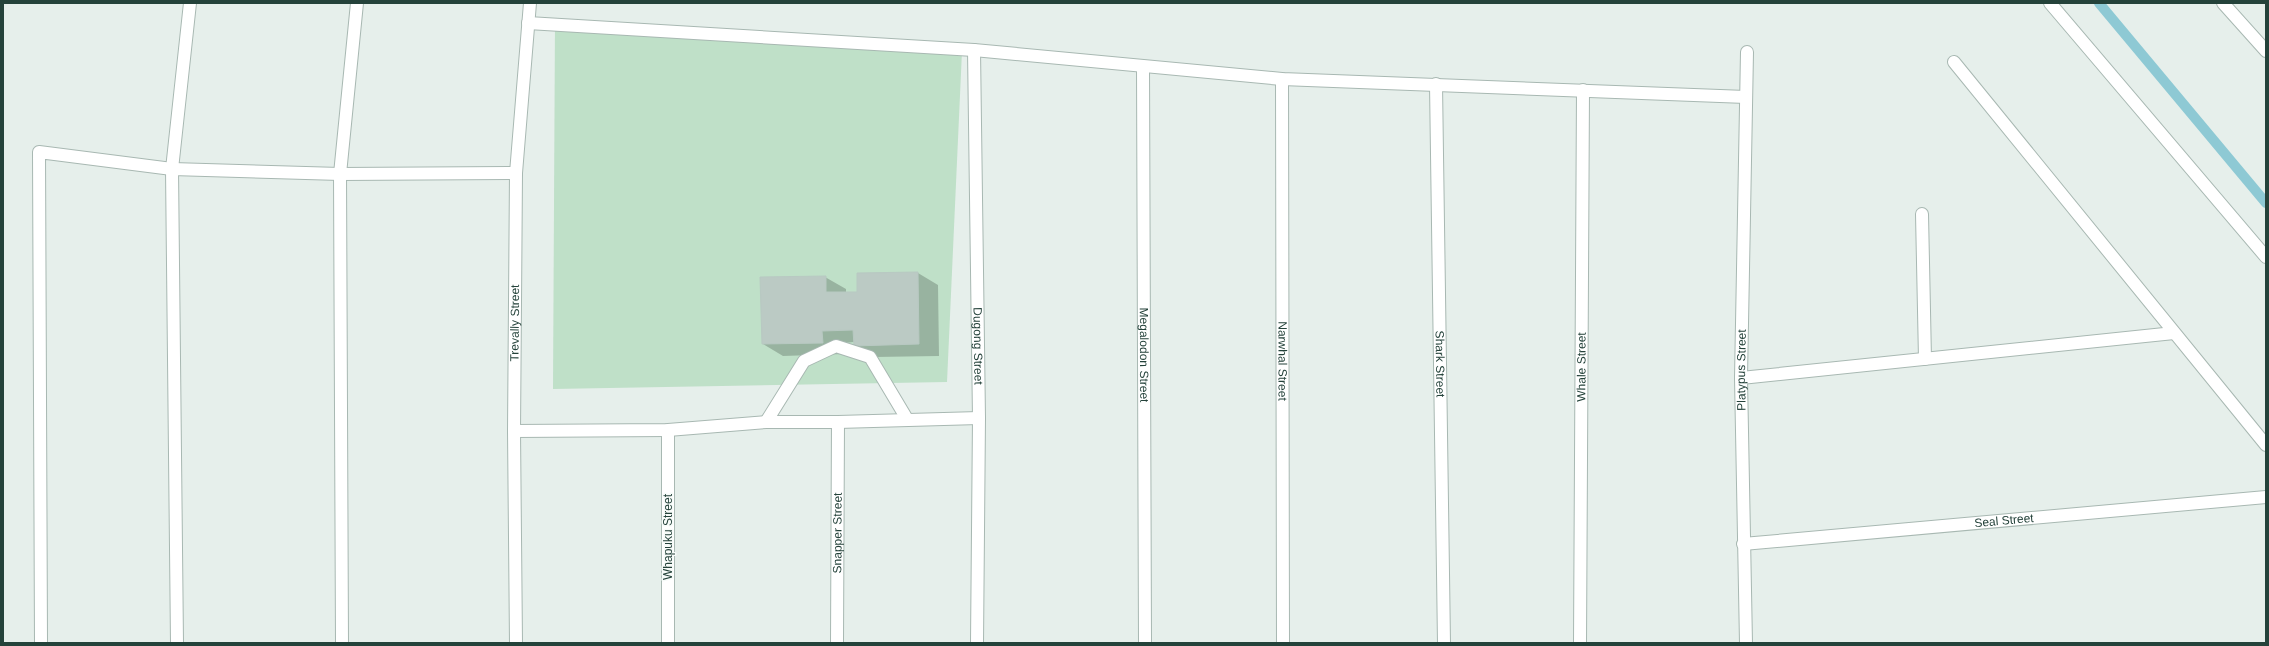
<svg xmlns="http://www.w3.org/2000/svg" width="2269" height="646" viewBox="0 0 2269 646" font-family="Helvetica,sans-serif">
<style>
.green{fill:#bfe0c8}
.shadow{fill:#0003}
.lines{fill:none;stroke-linecap:round;stroke-linejoin:round}
.stream{stroke:#8ec9d4;stroke-width:10}
.building{fill:#bbcac4;stroke:#b8c9c2}
.minor-casing{stroke:#a8b8b2;stroke-width:14}
.minor{stroke:#fff;stroke-width:12}
.labels{text-anchor:middle;stroke-width:3;stroke-linejoin:round;paint-order:stroke}
.street-label{font-size:12px;fill:#24423a;stroke:#f7fbf9}
</style>
<rect width="100%" height="100%" fill="#e6efeb"/>
<path class="green" d="M555,21l407,30 -15,331 -394,7z"/>
<path class="shadow" d="M918,273l20,12 1,71 -64,1 -20,-12 -1,-3 -11,1v11l-60,2 -20,-12 62,-67 21,12v4h12z"/>
<g class="lines">
<path class="stream" d="M2099,3l167,200"/>
</g>
<path class="building" d="M918,272l1,72 -65,2 -1,-16 -31,1 1,12 -61,1 -2,-67 66,-1v16h31v-19z"/>
<g class="lines">
<g class="minor-casing">
<g id="minor">
<path d="M2050,3l216,254"/>
<path d="M2223,3l43,48"/>
<path d="M528,23l446,27 308,29 464,18"/>
<path id="s1" d="M974,50l5,368 -2,225"/>
<path d="M1954,62l312,383"/>
<path id="s2" d="M1143,67l2,576"/>
<path id="s3" d="M1282,79l1,564"/>
<path id="s4" d="M1436,84l8,559"/>
<path d="M1922,214l3,145"/>
<path d="M1741,378l433,-45"/>
<path d="M766,422l38,-61 32,-15 34,11 37,62"/>
<path d="M668,430v213"/>
<path d="M514,431l154,-1 98,-8h72l141,-4"/>
<path id="s5" d="M1743,544l523,-47"/>
<path d="M41,643l-2,-491 133,17 18,-166"/>
<path d="M177,643l-5,-474 168,5 176,-1"/>
<path d="M342,643l-2,-469 17,-171"/>
<path id="s6" d="M516,643l-2,-212 2,-258 14,-170"/>
<path id="s7" d="M837,643l1,-221"/>
<path id="s8" d="M1580,643l3,-553"/>
<path id="s9" d="M1746,643l-5,-265 6,-326"/>
</g>
</g>
<use href="#minor" class="minor"/>
</g>
<g class="labels">
<g class="street-label">
<text dy="4" stroke="none"><textPath href="#s6" startOffset="320">Trevally Street</textPath></text>
<text dy="4" stroke="none"><textPath href="#s1" startOffset="296">Dugong Street</textPath></text>
<text dy="4" stroke="none"><textPath href="#s2" startOffset="288">Megalodon Street</textPath></text>
<text dy="4" stroke="none"><textPath href="#s3" startOffset="282">Narwhal Street</textPath></text>
<text dy="4" stroke="none"><textPath href="#s4" startOffset="280">Shark Street</textPath></text>
<text dy="4" stroke="none"><textPath href="#s8" startOffset="276">Whale Street</textPath></text>
<text dy="4" stroke="none"><textPath href="#s9" startOffset="273">Platypus Street</textPath></text>
<text dy="4" stroke="none"><textPath href="#s5" startOffset="262">Seal Street</textPath></text>
<text dy="4" stroke="none"><textPath href="#s7" startOffset="110">Snapper Street</textPath></text>
<text transform="translate(668 537) rotate(-90)" y="4">Whapuku Street</text>
</g>
</g>
<rect width="2269" height="646" fill="none" stroke="#24423a" stroke-width="8"/>
</svg>
